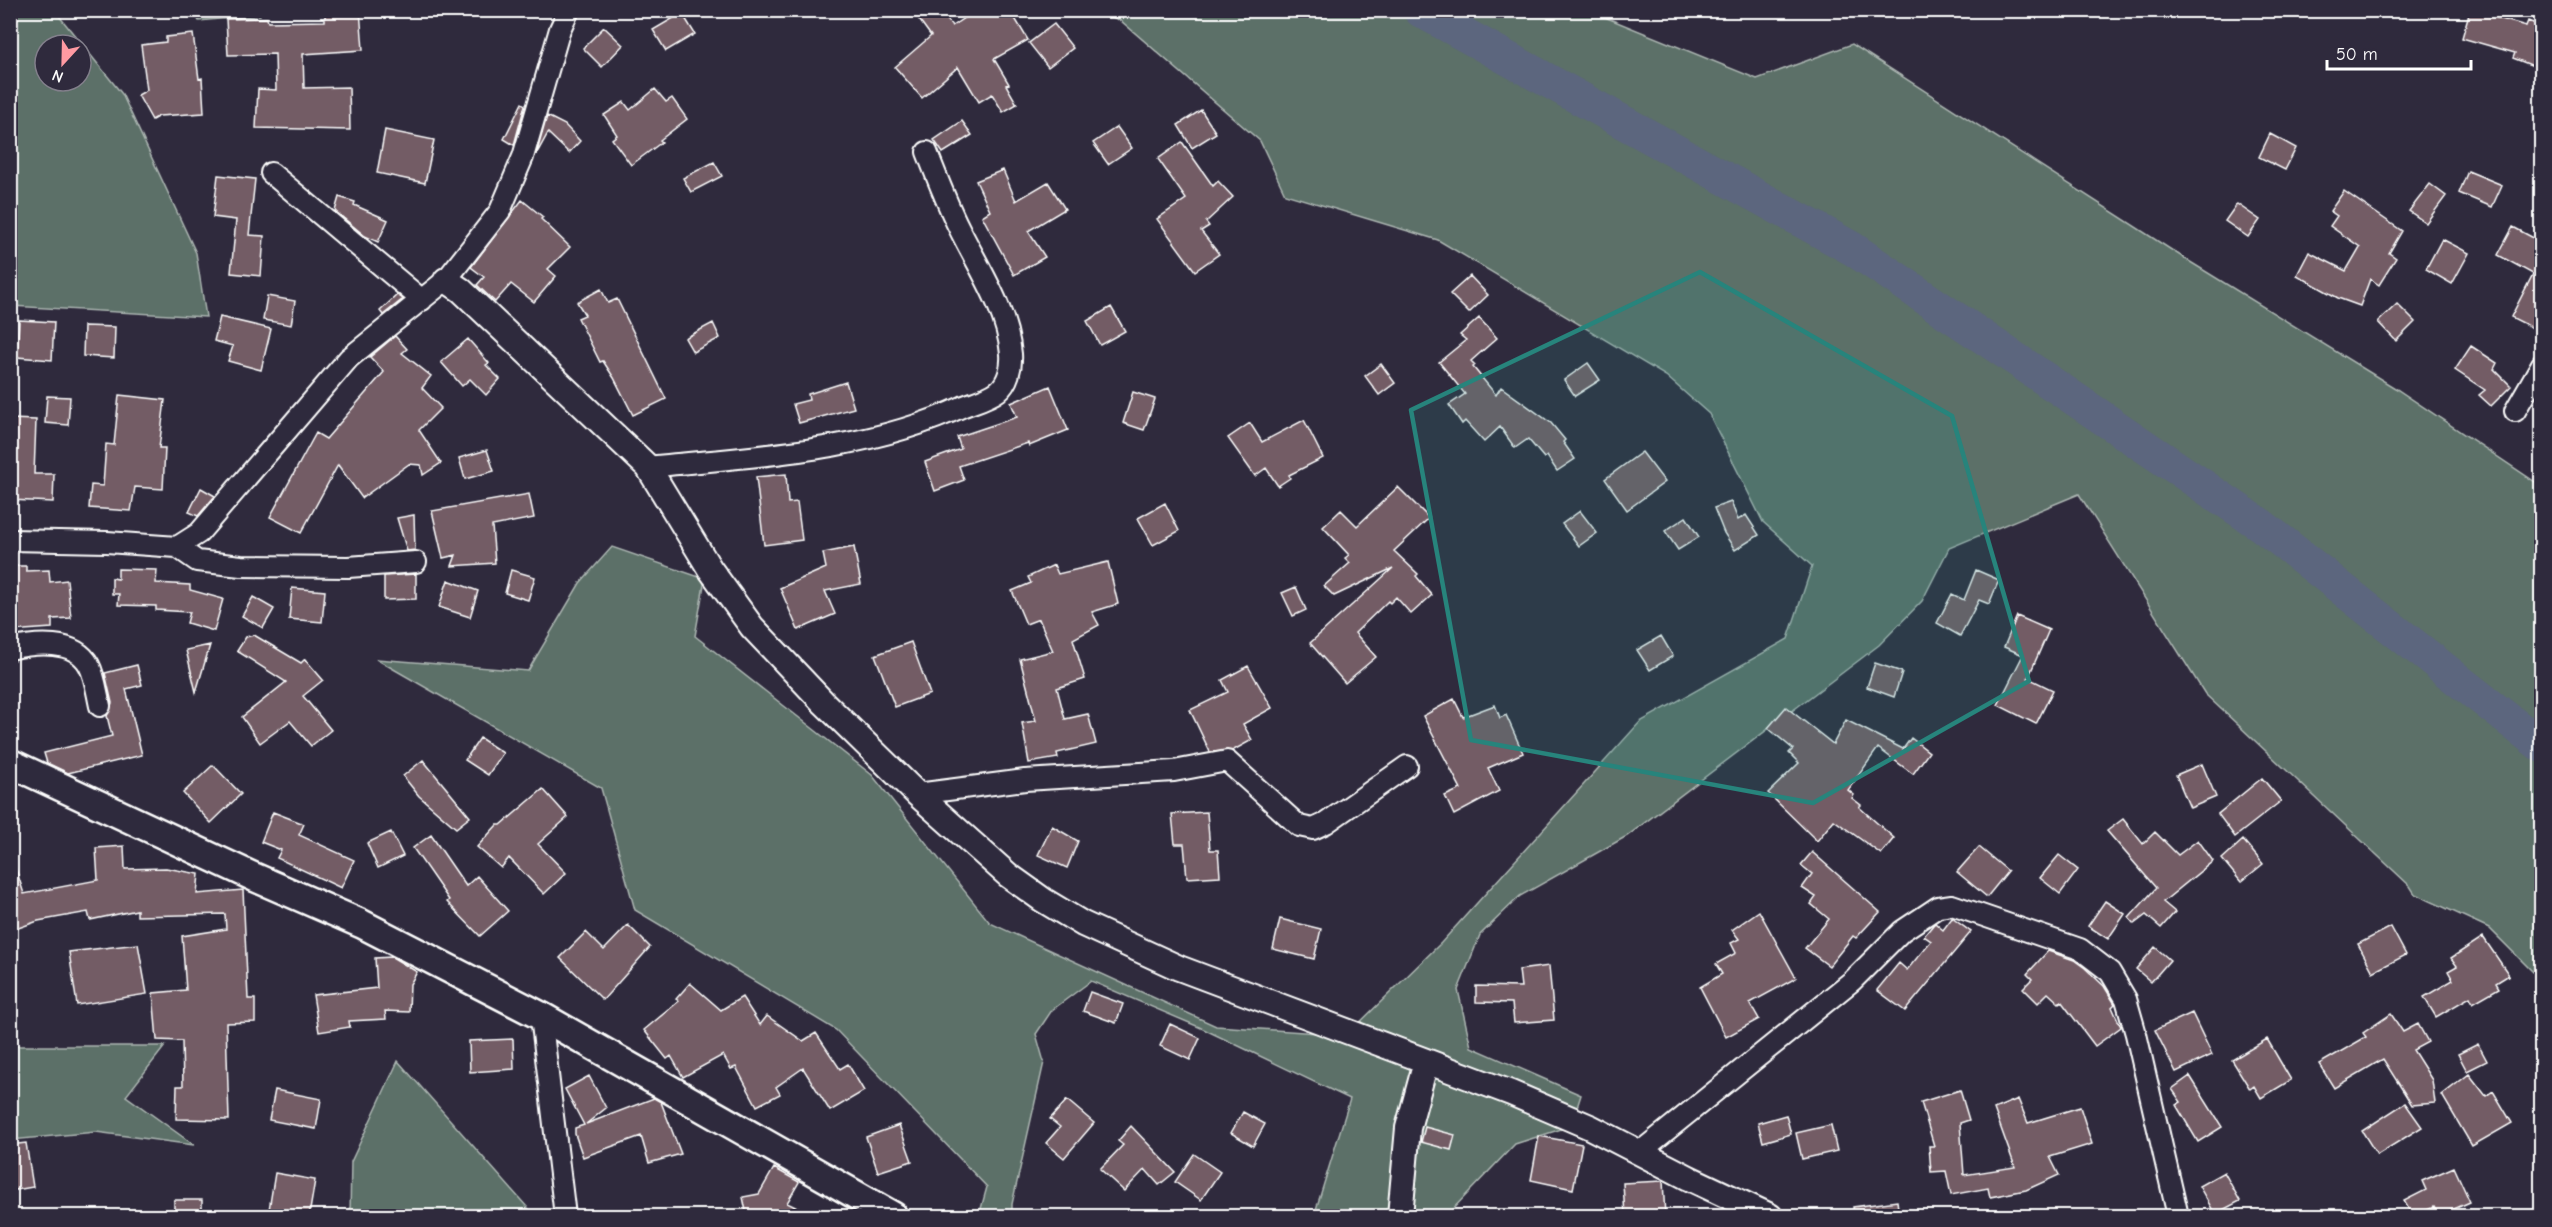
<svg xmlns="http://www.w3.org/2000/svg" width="2552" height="1227" viewBox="0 0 2552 1227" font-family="'Comic Neue',sans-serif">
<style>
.green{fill:#5b6f67;stroke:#adb7b3;stroke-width:1.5;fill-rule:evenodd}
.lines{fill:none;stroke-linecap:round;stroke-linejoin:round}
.river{stroke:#5b667e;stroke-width:34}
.building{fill:#735b65;stroke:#fff;stroke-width:1.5}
.minor-casing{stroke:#fff;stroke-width:24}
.tertiary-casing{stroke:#fff;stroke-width:28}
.secondary-casing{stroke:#fff;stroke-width:32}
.minor{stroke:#2f2a3d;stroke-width:20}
.tertiary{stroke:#2f2a3d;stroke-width:24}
.secondary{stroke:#2f2a3d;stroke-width:27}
.marked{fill:#27847c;fill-opacity:0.2;stroke:#27847c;stroke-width:4.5;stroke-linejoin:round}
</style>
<rect width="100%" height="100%" fill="#2f2a3d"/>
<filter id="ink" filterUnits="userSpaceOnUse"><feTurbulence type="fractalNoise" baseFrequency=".0167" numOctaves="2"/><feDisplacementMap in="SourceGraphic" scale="12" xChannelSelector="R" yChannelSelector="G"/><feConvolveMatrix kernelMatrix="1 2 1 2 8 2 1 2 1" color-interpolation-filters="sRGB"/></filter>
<g filter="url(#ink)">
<path class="green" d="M11,10l44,1 67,83 74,159 10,64 -195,-11v76zM45,45h36v36h-36z
M193,11h68l-1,4 -61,6z
M1099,11h491l167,68 95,-35 335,216 208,128 146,98v494l-52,-52 -74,-34 -5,-8 -205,-192 -126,-200 -130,54 -27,53 -43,44 -252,191 -107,60 -40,39 -22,55 13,57 110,48 -10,31 -56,18 -69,72h-132l36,-117 -151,-72 -108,-46 -39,29 -16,24 8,28 -32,142v12h-33l8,-29 -151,-157 -201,-120 -34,-122 -225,-129 152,12 52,-88 32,-36 93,32 -10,57 177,139 118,148 226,103 131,9 94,-92 199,-221 148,-83 24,-73 -49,-44 -54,-108 -43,-38 -228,-136 -153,-46 -25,-53 -139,-120z
M11,1046h154l-39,50 68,49 -98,-13 -85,8z
M398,1061l137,155h-185l1,-54z"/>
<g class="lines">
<path class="river" d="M1420,10l433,239 408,276 281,221"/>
</g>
<path class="building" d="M360,10l3,40 -60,4 1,34 45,-1 1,43 -94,-2 2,-39 18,1 -1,-36 -47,1 -2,-36 41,-1 1,4 57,-1v-9z
M912,10h28l12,16 24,-16h34l18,30 -34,19 15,25 -3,1 11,19 -14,8 -11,-18 -13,8 -21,-35 -36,31 -27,-31 36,-31z
M2470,10l56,16 2,-5 13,5v43l-28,-11 2,-5 -53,-15z
M682,13l13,21 -29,17 -13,-21z
M1054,24l19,24 -25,19 -19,-24z
M604,27l19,18 -21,22 -19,-19z
M193,34l6,45 3,-1 2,35 -45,3 -7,4 -14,-25 9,-5 -6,-45 25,-3v-5z
M655,89l11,13 6,-4 15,21 -27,21 2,2 -31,23 -19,-26 5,-4 -13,-20 20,-13 6,8z
M522,103l3,2 -11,40 -10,-6z
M1201,110l15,23 -24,15 -14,-23z
M547,116l18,9 15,16 -11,12 -21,-20 -12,22z
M962,121l10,14 -29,18 -9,-13z
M1117,127l15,21 -24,16 -15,-21z
M385,130l49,10 -9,43 -48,-10z
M2270,134l26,14 -11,22 -26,-13z
M1182,142l31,44 5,-5 15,16 -27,25 3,4 -8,5 18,23 -24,17 -38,-52 29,-20 -28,-40z
M714,162l8,14 -31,16 -8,-14z
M1003,170l13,31 32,-19 17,27 -37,22 17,26 -31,18 -32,-59 8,-5 -14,-30z
M2468,171l34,14 -10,22 -33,-14z
M218,175l37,4 -6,56 15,1 -3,40 -30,-3 5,-53 -23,-3z
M2430,184l16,12 -20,27 -17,-12z
M2344,191l58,40 -13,22 7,5 -17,27 -9,-6 -10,27 -22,-8 -41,-23 12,-23 37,19 14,-24 -30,-21 7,-10 -7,-5z
M339,197l16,5 -1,3 34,15 -10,22 -13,-6 -30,-25z
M522,200l21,17 -2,2 29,28 -22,22 8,7 -22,26 -23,-18 -16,18 -18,-17 7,-8 -13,-10z
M2237,204l23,16 -12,17 -23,-16z
M2513,227l28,15v90l-30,-15 22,-43 -35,-19z
M2442,239l27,14 -17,31 -26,-15z
M1470,276l18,19 -19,18 -19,-19z
M601,289l7,14 9,-4 49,100 -33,16 -19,-37 -11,-17 -3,1 -22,-44 7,-3 -8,-13z
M397,295l6,4 -20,16 -3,-4z
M267,296l28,5 -4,24 -28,-5z
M2397,304l18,18 -19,19 -18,-19z
M1111,307l14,24 -25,14 -13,-24z
M220,317l51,12 -10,41 -33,-9 5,-15 -19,-5z
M1479,318l18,20 -26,23 4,4 -2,2 23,28 5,-8 50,36 14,17 -2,2 12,17 -18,12 -10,-15 -3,2 -16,-19 -13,9 -15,-21 -16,15 -19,-21 -3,3 -13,-19 16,-11 -26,-32 27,-22 -6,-5z
M19,320l35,2 -2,38 -35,-3z
M713,323l7,15 -27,14 -8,-14z
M84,326l31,1 -1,31 -31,-2z
M395,336l12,13 -5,4 29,23 -9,12 19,20 -22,22 22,33 -18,12 -2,-10 -12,-1 -47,34 -24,-33 -37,68 -31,-16 46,-84 10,6 58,-67 -14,-15z
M468,339l21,24 -3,2 14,14 -14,16 -16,-16 -8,7 -21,-24z
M2471,346l26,17 -3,6 17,17 -20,20 -12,-11 6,-5 -30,-20z
M1588,363l12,17 -25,16 -11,-16z
M1381,364l14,19 -16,12 -14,-19z
M846,382l8,26 -55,15 -6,-19 16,-4 -1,-6z
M1050,386l18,44 -39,16 -1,-3 -69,23 5,14 -29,11 -10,-29 36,-13 -4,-12 60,-20 -6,-14z
M1133,392l22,7 -11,31 -21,-7z
M119,395l46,5 -6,48h6l-2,41 -28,-2 -4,24 -42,-3 2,-23 12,1 3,-42 8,1z
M47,396l23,1 -2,28 -23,-2z
M10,419l26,1 -2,54h20l-1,28 -43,-2z
M1304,420l19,38 -34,17 1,3 -12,8 -12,-18 -11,8 -27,-38 22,-15 12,19z
M487,450l7,21 -29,8 -6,-21z
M1642,452l23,30 -38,28 -22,-31z
M786,474l2,29 9,-1 5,38 -38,5 -8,-68z
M1398,487l31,31 -35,33 24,23 -2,2 16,19 -21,19 -15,-17 -6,6 -2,-2 -33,32 21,24 -31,26 -35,-40 83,-75 -59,28 -10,-10 26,-23 -5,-5 4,-3 -26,-28 18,-17 16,16z
M201,488l14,8 -17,20 -9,-4z
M529,494l5,24 -42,8 3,37 -43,3 4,-11 -13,3 -11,-47z
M1731,502l7,18 8,-5 13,20 -24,15 -11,-17 -10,-25z
M1165,503l14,28 -26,14 -15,-27z
M1580,511l17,22 -18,13 -17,-22z
M414,515l1,35 -8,1 -10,-33z
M1686,517l13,20 -21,13 -13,-19z
M854,547l7,37 -36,7 10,23 -37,16 -18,-42 46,-20 -3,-15z
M1108,562l10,42 -26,8 7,13 -26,14 12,40 -28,9 8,31 23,-5 8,30 -39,9 1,5 -29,5 -7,-40 14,-2 -16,-62 33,-8 -14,-32 -13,5 -14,-33 19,-8 -3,-6 26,-12 4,9z
M10,566h16v5l23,-1 1,12 17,-2 4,38 -19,1v9l-42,3z
M118,569l39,1 -1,13 34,2v5l33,9 -9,32 -27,-8 3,-11 -34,-2v-4l-38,-1 1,-11h-7v-16l6,1z
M511,570l24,7 -7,23 -23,-7z
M1976,570l23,10 -10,24 -10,-4 -19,36 -23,-13 15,-29 12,6z
M416,574v25l-32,1v-24z
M448,580l30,11 -8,26 -31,-10z
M1296,587l10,23 -13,6 -11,-23z
M292,588l33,3 -3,31 -33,-3z
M253,597l21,12 -11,19 -21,-12z
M2017,616l32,14 -21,48 25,12 -17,34 -38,-19 25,-50 -19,-8z
M254,635l47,28 4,-4 18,21 -20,16 28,34 -20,16 -21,-25 -30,22 -18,-26 44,-35 -49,-31 9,-14z
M1661,636l12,20 -23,14 -13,-20z
M911,642l19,52 -35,13 -20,-52z
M210,645l-14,47 -10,-42z
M1875,663l27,9 -8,25 -27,-10z
M137,665l5,20 -16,4 16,66 -74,18 -21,-10 -3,-10 68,-17 -5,-20 5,-13 -7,-30z
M1248,666l24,42 -29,16 9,16 -20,11 -22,1 -20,-42 38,-18 -6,-12z
M1454,699l9,18 32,-12 5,13 6,-3 17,38 -35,15 11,23 -45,24 -9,-19 16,-7 -38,-73z
M1786,707l47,37 13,-24 57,29 8,-11 18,14 -16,22 -35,-26 -30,42 6,5 -2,3 9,7 -2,2 35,31 -13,16 -47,-34 -17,21 -49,-48 31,-30 -10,-10 4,-4 -25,-21z
M480,738l23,15 -15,22 -23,-15z
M423,760l47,57 -14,11 -37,-32 -16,-20z
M2202,764l14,33 -26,11 -14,-33z
M213,765l28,29 -30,29 -28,-30z
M2262,778l19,23 -46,36 -17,-23z
M543,789l25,28 -30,27 28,29 -22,21 -35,-36 -8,10 -24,-21 20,-22h4z
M273,812l31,12 -5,11 55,25 -13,28 -64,-30 4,-8 -20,-8z
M1207,812l3,38h8l2,26 -33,2 -3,-34h-9l-3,-30z
M2123,819l20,25 12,-12 23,23 20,-15 15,21 -50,41 12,10 -14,16 -15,-13 -12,9 -5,-6 27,-30 -49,-57z
M1052,826l26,15 -11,27 -29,-13z
M391,832l12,24 -25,12 -11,-25z
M431,835l35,51 11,-10 31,35 -28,25 -33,-34 2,-2 -36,-52z
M2243,840l20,24 -22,18 -19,-23z
M124,846l1,23 41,-1 33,6 -2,20 46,-4 5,109h7v23l-29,1 3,97 -53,-1 1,-33h6l-1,-45 -25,-1 -4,-47 33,-3 -4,-54 44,-7 -1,-15 -88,2v-6l-47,10 -2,-8 -50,9 -28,10v-67l4,-1 10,31 74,-14 -2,-32z
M1979,847l29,24 -21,26 -30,-25z
M1812,852l68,60 -24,26 -3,-2 -24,30 -24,-18 24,-29 -18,-15 5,-7 -14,-9 10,-14 -11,-9z
M2059,855l19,15 -18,24 -20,-16z
M2105,901l20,13 -17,25 -20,-13z
M1759,911l37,67 -46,25 9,16 -33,18 -26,-50 22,-13 -6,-10 20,-11 -5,-10 8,-4 -7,-9z
M1952,918l19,14 -66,79 -28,-21 22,-27 8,7 24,-29 -7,-5 9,-11 2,-2 8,7z
M1280,919l41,10 -7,30 -41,-10z
M628,925l22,22 -47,53 -43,-42 26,-26 18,18z
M2391,927l15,28 -33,17 -15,-28z
M2483,937l26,38 -13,8 3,5 -26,15 -3,-6 -34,20 -12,-20 29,-17 -5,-9 9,-5 -6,-8z
M138,944l9,50 -70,11 -8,-53z
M2155,947l15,13 -19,22 -15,-13z
M2048,951l26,9 11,8 19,18 11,18 -3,3 9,20 -26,19 -34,-45 -2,2 -11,-10 -10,10 -15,-15 9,-9 -5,-5z
M392,957l25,15 -7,12 -1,28 -24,-1 1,8 -37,2 1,6 -31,5 -6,-37 64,-7 -2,-30z
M1549,966l5,54 -40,3 -2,-20 -36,-1v-16l45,1 -2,-17z
M690,983l31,27 21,-13 18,28 7,-9 36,25 13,-8 24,36 8,-5 16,27 -34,20 -27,-43 -27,19 4,7 -23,12 -21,-39 -5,2 -8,-14 -40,22 -12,-21 -4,3 -23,-29 35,-29 -3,-2z
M1090,992l33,12 -7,19 -33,-12z
M2192,1013l20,42 -36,17 -21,-42z
M2391,1014l12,18 15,-8 10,18 -15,8 19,30 3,23 -23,2 -29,-46 -49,29 -15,-24 47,-27 -3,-4z
M1170,1024l30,14 -10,22 -30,-14z
M513,1039l1,30 -44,3 -1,-31z
M2267,1039l24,41 -30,18 -7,-12 -4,3 -18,-29z
M2478,1044l9,17 -20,10 -9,-17z
M2469,1074l17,22 7,-5 19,32 -40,23 -30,-51z
M589,1076l17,32 -20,16 68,-26 7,4 20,52 -32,9 -8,-27 -58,21 -8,-23v-6l9,-3 -19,-36z
M2190,1076l32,51 -24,15 -22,-37 5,-3 -9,-13z
M275,1090l46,9 -5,30 -47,-9z
M1960,1090l9,30 -9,3 4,52 51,-8 -21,-58 24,-10 10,24 52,-16 12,37 -42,13 9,18 -33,15 -36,7 -2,-9 -37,7 -5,-24 -15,1 -2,-26h5l-13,-44z
M1067,1100l27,23 -30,35 -18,-15 14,-16 -10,-8z
M2405,1103l17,24 -45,28 -15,-24z
M1243,1112l22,12 -12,22 -22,-13z
M1786,1115l5,19 -28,8 -5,-19z
M899,1125l13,36 -34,11 -12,-35z
M1831,1125l6,26 -35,8 -6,-26z
M1131,1126l44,46 -16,13 -14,-16 -21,22 -24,-22 23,-24 -5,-4z
M1425,1127l30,8 -4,15 -30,-8z
M1539,1136l43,8 -9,45 -42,-9z
M26,1143l7,44 -23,4v-46z
M1194,1154l26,18 -19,28 -26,-18z
M2454,1167l16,35 -32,14 -4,-9 -21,9 -9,-15 22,-11 -4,-9z
M774,1168l25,14 -12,21 27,13h-67l-4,-19 16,-3z
M2224,1172l16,29 -25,13 -16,-28z
M275,1173l40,7 -6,36h-41z
M1663,1181l2,35h-40l-2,-33z
M174,1200h28v16h-28z
M1897,1201l2,15h-45l-1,-9z"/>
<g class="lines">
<g class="minor-casing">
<path id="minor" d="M271,173l151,127
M2515,411l27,-47
M648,467c105,-11 219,-15 316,-61 10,-4 25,-8 34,-15 10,-8 14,-24 13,-37 -4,-45 -33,-87 -52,-126 -12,-24 -22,-50 -32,-76
M10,540l97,2 70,5 22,-14 150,-175 97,-78 54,-69 23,-54 37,-128 9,-19
M177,547l20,14 44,5 107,1 68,-5
M10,649c25,-6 65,-10 79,16 6,11 8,28 11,41
M917,794l108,-14 149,-9 53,-10 72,65 14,3 13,-6 81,-57
M541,1016l24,200
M1640,1152l212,-171 50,-50 36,-24 14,-2 128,44 30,23 16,27 10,35 42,182"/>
</g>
<g class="tertiary-casing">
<path id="tertiary" d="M446,280l15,10 187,177 62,102 42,58 72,76 93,91 91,81 35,25 40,24 96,44 332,125 79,34 99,51 81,38
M1400,1216l8,-88 18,-66"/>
</g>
<g class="secondary-casing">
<path id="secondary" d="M10,763l244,114 108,47 179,92 352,200"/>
</g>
<use href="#minor" class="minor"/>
<use href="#tertiary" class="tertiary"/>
<use href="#secondary" class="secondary"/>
</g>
</g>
<path class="marked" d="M1700,272l252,144 77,265 -216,122 -342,-63 -60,-330z"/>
<rect width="2552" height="1227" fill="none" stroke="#2f2a3d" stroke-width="36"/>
<rect x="18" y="18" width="2516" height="1191" fill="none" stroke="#fff" stroke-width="2" filter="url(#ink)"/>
<g transform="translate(63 63) rotate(202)"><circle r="28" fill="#2f2a3d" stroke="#827f8b" stroke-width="1.5"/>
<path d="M0-4.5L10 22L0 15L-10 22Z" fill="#ff9aa2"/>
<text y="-9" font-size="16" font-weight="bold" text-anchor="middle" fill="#ffffff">N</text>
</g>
<path d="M2327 60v9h144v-9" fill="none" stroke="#ffffff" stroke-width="3"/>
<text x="2336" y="60" font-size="18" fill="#ffffff" stroke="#2f2a3d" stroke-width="4.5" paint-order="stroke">50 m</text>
</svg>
